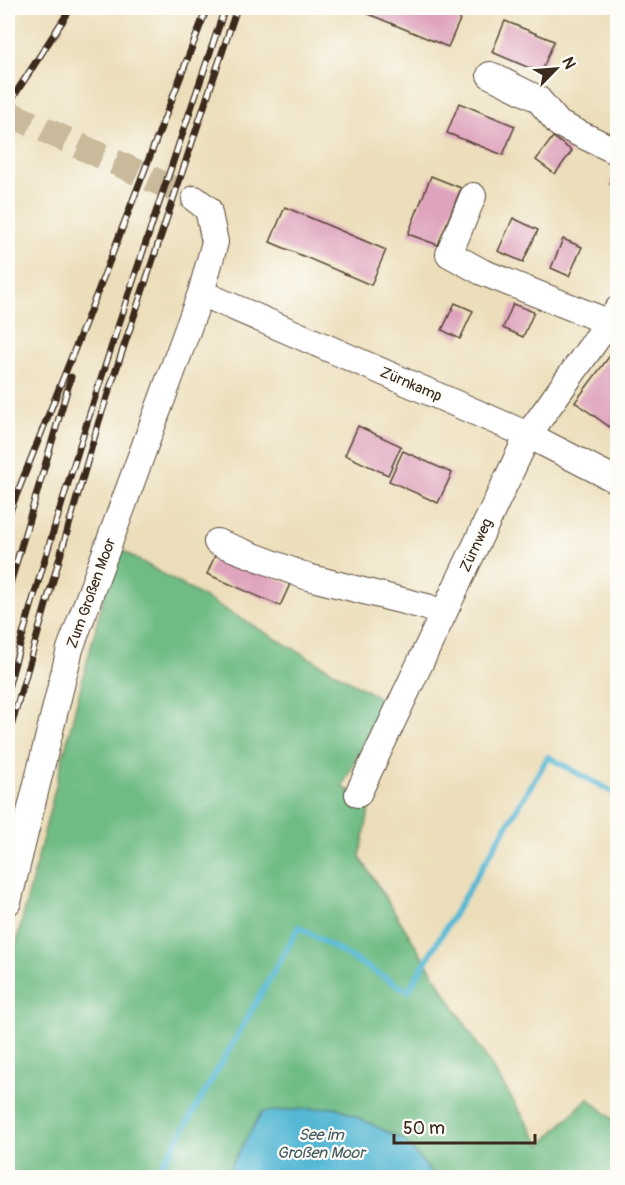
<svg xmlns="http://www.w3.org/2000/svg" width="625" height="1185" viewBox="0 0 625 1185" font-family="Pangolin,sans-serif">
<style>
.forest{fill:#6fbc85;stroke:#557352;stroke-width:1.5}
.water{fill:#55b8d4;stroke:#487179;stroke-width:1.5}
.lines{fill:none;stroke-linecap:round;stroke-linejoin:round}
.stream{stroke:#55b8d4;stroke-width:6}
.building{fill:#dfa4bd}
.minor-tunnel{stroke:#c9ba9b;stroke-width:26;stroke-dasharray:26 13;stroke-linecap:butt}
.minor-casing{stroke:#564535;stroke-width:28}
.minor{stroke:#fff;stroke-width:26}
.rail-casing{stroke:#3b2a1e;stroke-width:7}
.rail{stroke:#fdfcf7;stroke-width:4.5;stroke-dasharray:14;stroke-linecap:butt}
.labels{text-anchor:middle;stroke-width:4.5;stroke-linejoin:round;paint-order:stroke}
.street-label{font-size:15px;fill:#3b2a1e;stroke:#fdfcf7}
.water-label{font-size:16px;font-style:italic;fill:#445c5e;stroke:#fdfcf7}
</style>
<rect width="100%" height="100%" fill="#fdfcf7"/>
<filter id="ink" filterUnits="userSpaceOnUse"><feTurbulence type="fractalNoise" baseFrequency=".0167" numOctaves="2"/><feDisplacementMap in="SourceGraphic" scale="12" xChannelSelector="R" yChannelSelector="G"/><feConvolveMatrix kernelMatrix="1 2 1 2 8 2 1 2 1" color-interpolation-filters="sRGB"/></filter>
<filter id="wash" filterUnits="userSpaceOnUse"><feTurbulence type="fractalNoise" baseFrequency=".008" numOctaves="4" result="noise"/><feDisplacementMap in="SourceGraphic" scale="24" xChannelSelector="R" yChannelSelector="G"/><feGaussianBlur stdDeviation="1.35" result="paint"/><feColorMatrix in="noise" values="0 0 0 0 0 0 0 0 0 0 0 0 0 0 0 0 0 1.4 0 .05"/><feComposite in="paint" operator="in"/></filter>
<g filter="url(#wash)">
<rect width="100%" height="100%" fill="#ecdeba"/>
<path class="forest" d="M116,547l269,154 -43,86 29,13 -11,57 181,288 47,-47 29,25v54h-182l-31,-37 -142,-28 -38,65 -216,1v-202z"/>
<path class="water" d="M336,1107l68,33 31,37h-211l38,-65z"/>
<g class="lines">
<path class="stream" d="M153,1178l28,-44 118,-207 109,64 140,-234 70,38"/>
</g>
<g id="blocks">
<path class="building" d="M354,8h111l-17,39z
M505,21l49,20 -13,32 -49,-21z
M459,103l56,23 -12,29 -56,-22z
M553,137l19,14 -17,23 -19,-14z
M618,173v16l-8,-6z
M431,176l30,12 -23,57 -30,-11z
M285,207l101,43 -15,35 -101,-43z
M513,218l25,12 -15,32 -25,-11z
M563,239l19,8 -13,29 -18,-8z
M455,303l18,8 -13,28 -18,-9z
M513,304l21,8 -11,25 -20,-9z
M618,345v88l-43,-31z
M358,426l43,20 -13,29 -43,-20z
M403,451l49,22 -14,30 -49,-22z
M217,551l73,33 -10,22 -73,-32z"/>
</g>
</g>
<g filter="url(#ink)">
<use href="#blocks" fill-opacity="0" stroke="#564535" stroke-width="1.5"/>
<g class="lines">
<path class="minor-tunnel" d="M8,113l187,86"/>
<g class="minor-casing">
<path id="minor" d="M490,75l48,24 21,25 59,28
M473,196l-24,58 33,18 126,50
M201,293l327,142 90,46
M217,542l91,35 119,30 16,7
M358,794l170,-359 90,-126
M8,902l62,-253 131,-356 14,-51 -7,-33 -13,-10"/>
</g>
<use href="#minor" class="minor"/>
<g class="rail-casing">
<path id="rail" d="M8,105l63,-97
M8,516l90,-225 109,-283
M8,591l63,-214
M8,688c63,-230 141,-455 217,-680
M8,737l91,-316 138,-413"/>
</g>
<use href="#rail" class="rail"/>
</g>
</g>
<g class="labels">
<g class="street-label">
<text transform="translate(411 384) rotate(23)" y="5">Zürnkamp</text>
<text transform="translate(476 545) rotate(-65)" y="5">Zürnweg</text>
<text transform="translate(91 593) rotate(-70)" y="5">Zum Großen Moor</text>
</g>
<g class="water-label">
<text x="321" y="1140">See im<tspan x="321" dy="18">Großen Moor</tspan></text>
</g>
</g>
<rect width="625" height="1185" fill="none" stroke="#fdfcf7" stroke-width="30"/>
<g transform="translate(556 69) rotate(65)" stroke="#fdfcf7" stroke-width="4.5" paint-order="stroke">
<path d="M0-4.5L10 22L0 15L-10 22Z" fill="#3b2a1e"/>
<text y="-9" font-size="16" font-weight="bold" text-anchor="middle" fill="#3b2a1e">N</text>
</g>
<path d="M394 1134v9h141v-9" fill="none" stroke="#3b2a1e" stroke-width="3"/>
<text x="403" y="1134" font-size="18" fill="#3b2a1e" stroke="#fdfcf7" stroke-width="4.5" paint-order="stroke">50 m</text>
</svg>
